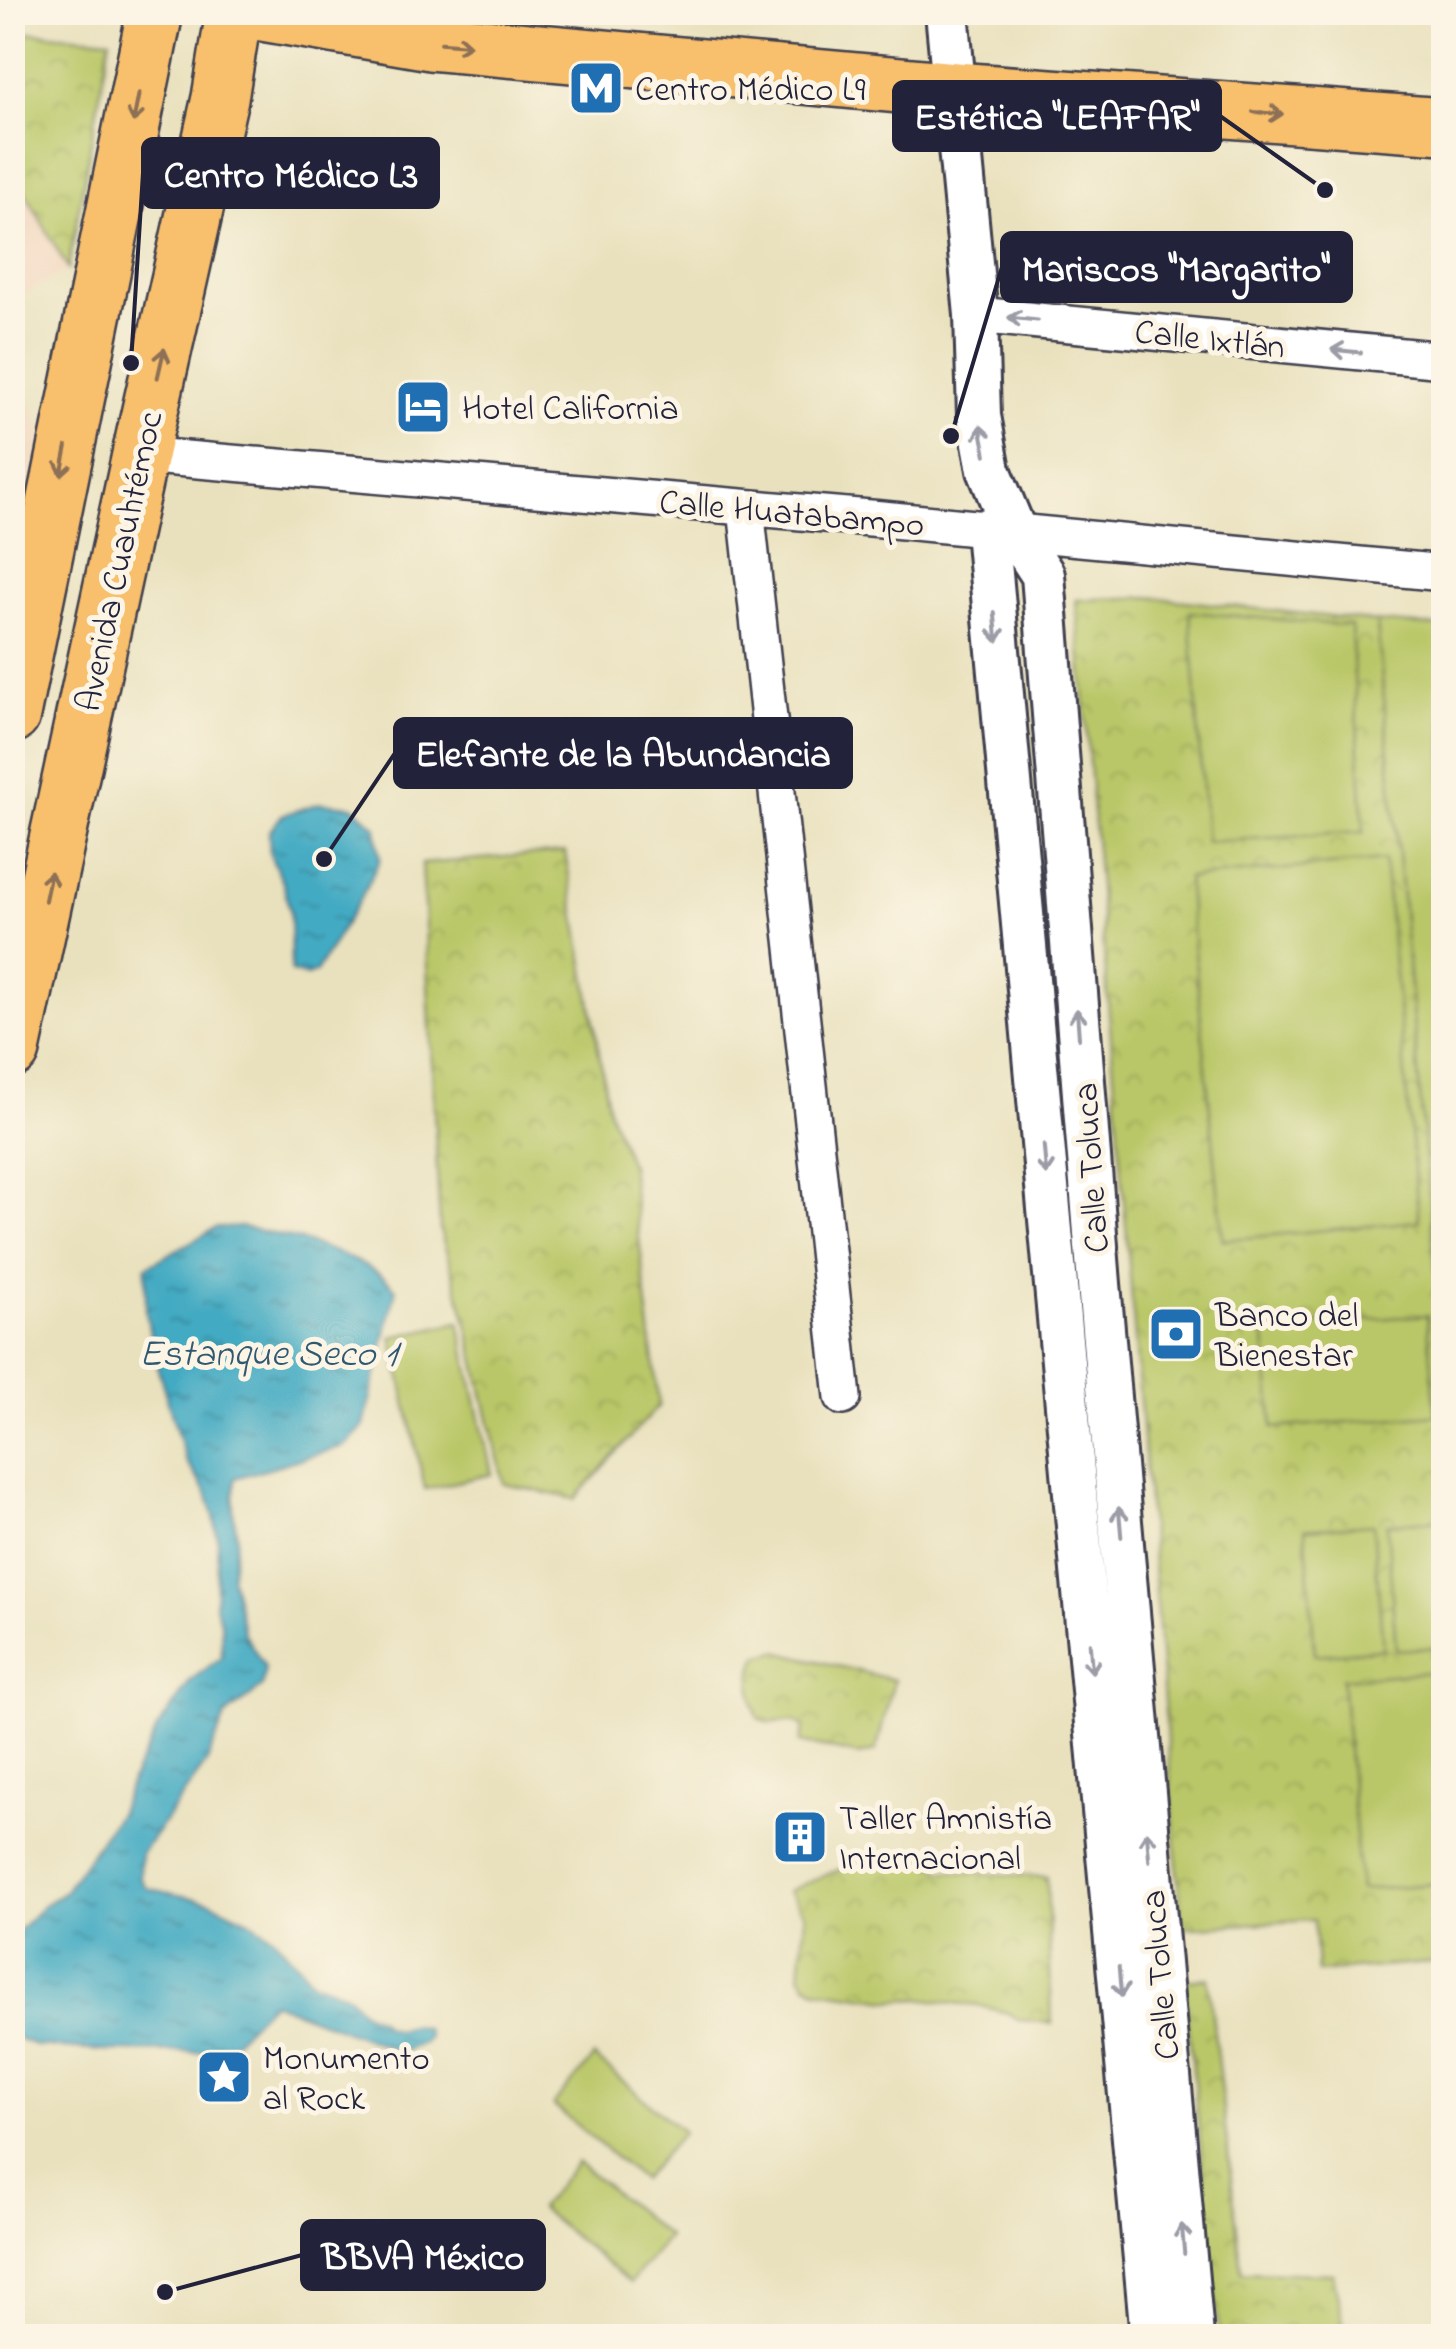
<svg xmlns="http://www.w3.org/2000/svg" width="1456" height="2349" viewBox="0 0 1456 2349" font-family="'Indie Flower',sans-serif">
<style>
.built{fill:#f1d5bd}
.park{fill:url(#park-crowns);stroke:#6e7452;stroke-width:2.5}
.pitch{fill:#bac768;stroke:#6e7452;stroke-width:2.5}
.water{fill:url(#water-ripples);stroke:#32667e;stroke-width:2.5}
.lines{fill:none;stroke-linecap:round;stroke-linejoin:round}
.minor-casing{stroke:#403f4e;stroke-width:40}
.tertiary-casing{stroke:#403f4e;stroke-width:48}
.primary-casing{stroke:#403f4e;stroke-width:60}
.minor{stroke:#fff;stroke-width:35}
.tertiary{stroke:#fff;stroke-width:42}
.primary{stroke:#f8bf6c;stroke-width:55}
.oneway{stroke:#8d7054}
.oneway2{stroke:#9c9ca7}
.labels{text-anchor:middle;stroke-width:10;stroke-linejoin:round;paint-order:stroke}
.poi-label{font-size:35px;fill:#22223b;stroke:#fcf5e5;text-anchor:start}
.street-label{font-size:35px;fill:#22223b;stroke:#fcf5e5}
.water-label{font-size:38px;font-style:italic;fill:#2f5871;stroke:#fcf5e5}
.leader{fill:none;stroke:#22223b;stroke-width:4}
.callout-dot{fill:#22223b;stroke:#fcf5e5;stroke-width:4}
.callout{fill:#22223b;stroke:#22223b;stroke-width:4}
.callout-label{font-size:38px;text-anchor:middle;font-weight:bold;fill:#fff}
</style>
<defs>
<pattern id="park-crowns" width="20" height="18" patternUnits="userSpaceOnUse" patternTransform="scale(2.5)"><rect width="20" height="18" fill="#bac768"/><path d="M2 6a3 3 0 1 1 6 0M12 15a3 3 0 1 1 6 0" fill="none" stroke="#a0ab5b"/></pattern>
<pattern id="water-ripples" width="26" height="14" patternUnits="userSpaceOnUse" patternTransform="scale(2.5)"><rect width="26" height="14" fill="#42aac2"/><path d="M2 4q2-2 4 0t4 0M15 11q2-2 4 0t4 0" fill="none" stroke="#378a9f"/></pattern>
</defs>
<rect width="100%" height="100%" fill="#fcf5e5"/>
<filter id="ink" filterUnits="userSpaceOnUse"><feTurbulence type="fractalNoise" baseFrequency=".01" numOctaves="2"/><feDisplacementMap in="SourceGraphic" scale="20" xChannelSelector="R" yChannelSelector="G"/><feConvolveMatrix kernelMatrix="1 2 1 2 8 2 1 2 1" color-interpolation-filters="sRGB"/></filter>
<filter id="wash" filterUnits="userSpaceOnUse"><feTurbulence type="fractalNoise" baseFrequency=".0048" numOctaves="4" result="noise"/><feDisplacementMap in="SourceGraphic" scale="40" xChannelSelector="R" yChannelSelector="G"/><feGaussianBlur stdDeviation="2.25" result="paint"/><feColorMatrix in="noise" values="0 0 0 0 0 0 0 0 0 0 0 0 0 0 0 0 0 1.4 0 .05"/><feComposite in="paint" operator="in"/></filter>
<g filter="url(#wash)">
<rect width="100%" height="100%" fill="#e9e1bd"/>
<path class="built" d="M12,170l56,99 -55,32h-1z
M13,369l29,62 -29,138z"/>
<path class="park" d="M13,31l97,8 -42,230 -55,-99z
M1149,597l228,25 66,725v615l-126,10 -3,-52 -132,8 -106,-1328z
M565,852l44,259 21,53 29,241 -84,94 -71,-15 -40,-173 -24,-81 -18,-366z
M777,1651l117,29 -18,71 -18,4 -58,-13 4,-15c-18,-15 -29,3 -46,-9 -7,-20 -11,-46 2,-63z
M918,1857l24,14 105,6 5,146 -34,-3 -10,-7 -24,-6 -58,-8 -37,1 -71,-10 -11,-6 -7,-9 5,-61 -17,-23 71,-30z
M1208,1978l34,294 91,2 13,62h-127l-35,-356z"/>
<path class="pitch" d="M1190,612l161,14 13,206 -158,10z
M1377,622l66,5v720z
M1384,860l35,361 -196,19 -36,-362z
M1427,1315l9,100 -163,13 -9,-100z
M459,1322l33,152 -67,15 -33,-152z
M1443,1520v127l-47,3 -9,-126z
M1373,1524l10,125 -68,6 -10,-126z
M1443,1671v212l-83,7 -18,-211z
M594,2057l89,75 -41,48 -89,-75z
M577,2162l91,75 -38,46 -91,-75z"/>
<path class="water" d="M320,803l33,3 23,21 4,32 -17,35 -47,78 -9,4 -16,-4 -1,-60 -7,-29 -13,-28 -1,-23 13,-17z
M241,1227c45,8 125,28 155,62l-32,137 -19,20 -110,32 -2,32 4,26 -6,40 13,58 21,33 -3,20 -36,28 -19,47 -66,92 -1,24 7,10 64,14 37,17 26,18 39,45 33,12 17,18 16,7 5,7 12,4 17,-5 12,3 3,9 -5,6 -22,9 -129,-50 -39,40 -36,10 -93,-1 -68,-5 -23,-10 -1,-94 5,-10 27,-27 21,-14 54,-79 14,-36 25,-48 33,-48 31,-23 -1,-33 -6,-18 3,-65 -4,-24 -7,-24 -21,-32 -32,-105 -8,-44v-45l70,-39z"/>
</g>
<g filter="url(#ink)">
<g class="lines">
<g class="minor-casing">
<path id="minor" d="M976,315l468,45
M140,455l742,64 562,54
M746,508l97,889"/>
</g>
<g class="tertiary-casing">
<path id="tertiary" d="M947,12l29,303 3,101 10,54 26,62 28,43 56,709 93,1052
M987,530l165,1806"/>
</g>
<g class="primary-casing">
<path id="primary" d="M256,12l174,30 525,48 489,36
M12,715l143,-703
M12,1050l128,-595 80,-357 14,-86"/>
</g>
<use href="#minor" class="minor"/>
<use href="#tertiary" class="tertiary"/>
<use href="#primary" class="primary"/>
</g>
<defs><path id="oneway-shaft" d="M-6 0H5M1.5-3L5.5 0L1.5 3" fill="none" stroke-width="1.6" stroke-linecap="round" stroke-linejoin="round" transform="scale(2.5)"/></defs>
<g class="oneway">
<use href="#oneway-shaft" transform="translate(456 44) rotate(5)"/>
<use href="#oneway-shaft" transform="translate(136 108) rotate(101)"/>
<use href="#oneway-shaft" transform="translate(1268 113) rotate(4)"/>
<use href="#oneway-shaft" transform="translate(161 363) rotate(-77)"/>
<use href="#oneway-shaft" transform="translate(64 461) rotate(101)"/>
<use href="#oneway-shaft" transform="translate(48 886) rotate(-78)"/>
</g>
<g class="oneway2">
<use href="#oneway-shaft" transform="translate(1023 319) rotate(-174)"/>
<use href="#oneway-shaft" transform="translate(1346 351) rotate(-174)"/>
<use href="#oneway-shaft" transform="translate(983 440) rotate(-101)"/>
<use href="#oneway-shaft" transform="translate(996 627) rotate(85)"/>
<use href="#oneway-shaft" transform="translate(1078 1024) rotate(-94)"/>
<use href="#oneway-shaft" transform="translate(1045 1160) rotate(85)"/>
<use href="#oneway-shaft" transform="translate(1120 1522) rotate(-95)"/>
<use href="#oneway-shaft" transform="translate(1091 1658) rotate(85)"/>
<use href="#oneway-shaft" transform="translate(1148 1846) rotate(-95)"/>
<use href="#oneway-shaft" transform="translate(1120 1982) rotate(85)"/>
<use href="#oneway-shaft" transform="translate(1183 2239) rotate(-95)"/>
</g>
</g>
<defs>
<g id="metro-square" transform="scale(2.875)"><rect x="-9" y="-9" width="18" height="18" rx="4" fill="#1f6fb2" stroke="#fcf5e5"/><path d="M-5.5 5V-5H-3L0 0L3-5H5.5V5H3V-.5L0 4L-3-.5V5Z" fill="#fff"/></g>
<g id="hotel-square" transform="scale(2.875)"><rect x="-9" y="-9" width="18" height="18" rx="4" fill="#1f6fb2" stroke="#fcf5e5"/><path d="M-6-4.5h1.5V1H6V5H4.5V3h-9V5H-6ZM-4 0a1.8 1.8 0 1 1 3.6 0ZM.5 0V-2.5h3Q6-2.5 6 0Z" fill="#fff"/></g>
<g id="bank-square" transform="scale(2.875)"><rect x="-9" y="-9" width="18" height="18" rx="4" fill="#1f6fb2" stroke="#fcf5e5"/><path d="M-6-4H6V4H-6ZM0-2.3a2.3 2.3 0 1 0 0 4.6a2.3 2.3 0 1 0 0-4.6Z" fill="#fff"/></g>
<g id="building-square" transform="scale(2.875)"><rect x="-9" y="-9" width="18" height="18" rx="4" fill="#1f6fb2" stroke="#fcf5e5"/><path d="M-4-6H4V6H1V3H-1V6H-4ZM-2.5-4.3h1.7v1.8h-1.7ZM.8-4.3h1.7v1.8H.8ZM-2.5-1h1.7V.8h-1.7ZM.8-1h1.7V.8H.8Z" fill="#fff"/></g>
<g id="sight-square" transform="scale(2.875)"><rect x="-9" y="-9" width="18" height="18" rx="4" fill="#1f6fb2" stroke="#fcf5e5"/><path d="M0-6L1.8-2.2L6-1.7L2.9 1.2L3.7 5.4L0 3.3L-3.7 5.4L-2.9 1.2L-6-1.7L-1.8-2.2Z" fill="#fff"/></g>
</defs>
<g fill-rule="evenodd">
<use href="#metro-square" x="596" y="88"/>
<use href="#hotel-square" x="423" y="407"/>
<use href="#bank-square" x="1176" y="1334"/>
<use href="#building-square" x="800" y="1837"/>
<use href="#sight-square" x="224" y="2077"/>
</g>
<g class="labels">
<g class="poi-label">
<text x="635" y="100">Centro Médico L9</text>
<text x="462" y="419">Hotel California</text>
<text x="1215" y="1326">Banco del<tspan x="1215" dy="40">Bienestar</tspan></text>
<text x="839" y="1829">Taller Amnistía<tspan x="839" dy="40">Internacional</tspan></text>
<text x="263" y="2069">Monumento<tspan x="263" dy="40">al Rock</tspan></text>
</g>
<g class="street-label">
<text transform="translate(1210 338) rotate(6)" y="12">Calle Ixtlán</text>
<text transform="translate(792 512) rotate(5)" y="12">Calle Huatabampo</text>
<text transform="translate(118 561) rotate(-78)" y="12">Avenida Cuauhtémoc</text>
<text transform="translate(1090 1168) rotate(-94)" y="12">Calle Toluca</text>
<text transform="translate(1159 1975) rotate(-95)" y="12">Calle Toluca</text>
</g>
<g class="water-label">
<text x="268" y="1365">Estanque Seco 1</text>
</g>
</g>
<path class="leader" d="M1325 190L1220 116M131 363L143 173M951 436L1002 267M324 859L395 753M165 2292L302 2255"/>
<g class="callout-dot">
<circle cx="1325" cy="190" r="10"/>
<circle cx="131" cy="363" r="10"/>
<circle cx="951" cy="436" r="10"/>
<circle cx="324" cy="859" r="10"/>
<circle cx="165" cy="2292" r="10"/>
</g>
<g class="callout">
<rect x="894" y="82" width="326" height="68" rx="10"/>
<rect x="143" y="139" width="295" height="68" rx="10"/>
<rect x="1002" y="233" width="349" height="68" rx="10"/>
<rect x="395" y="719" width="456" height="68" rx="10"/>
<rect x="302" y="2221" width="242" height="68" rx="10"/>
</g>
<g class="callout-label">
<text x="1057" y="129">Estética "LEAFAR"</text>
<text x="291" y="187">Centro Médico L3</text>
<text x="1176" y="281">Mariscos "Margarito"</text>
<text x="623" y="766">Elefante de la Abundancia</text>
<text x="423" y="2269">BBVA México</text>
</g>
<rect width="1456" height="2349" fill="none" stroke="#fcf5e5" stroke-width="50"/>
</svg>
